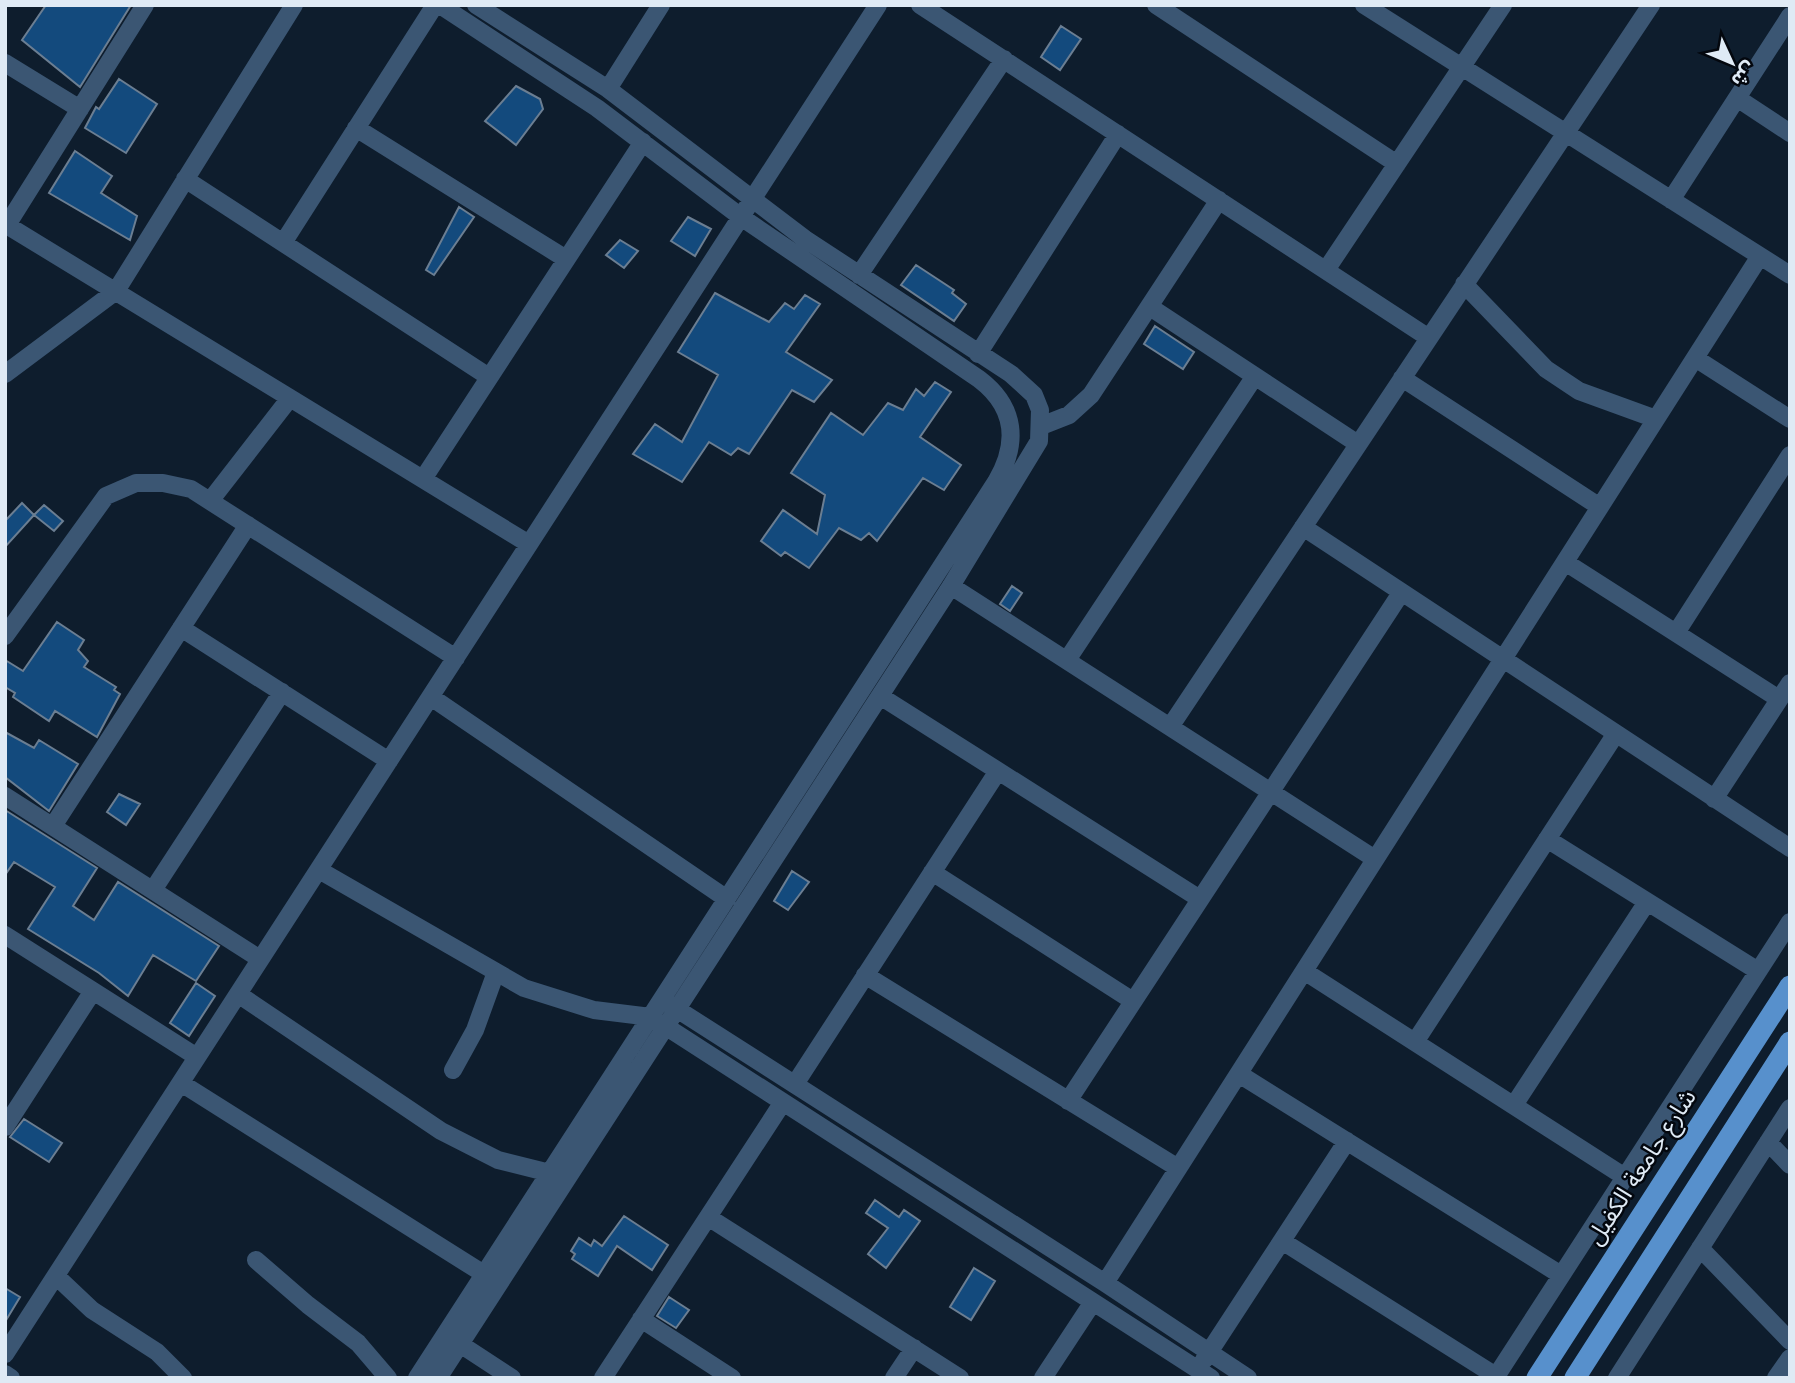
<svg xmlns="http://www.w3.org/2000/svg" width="1795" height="1383" viewBox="0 0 1795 1383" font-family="'DM Sans','Noto Sans Arabic',sans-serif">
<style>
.building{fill:#134a7d;stroke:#6b7e92;stroke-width:2}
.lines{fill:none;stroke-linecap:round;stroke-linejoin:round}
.minor{stroke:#3b5673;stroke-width:18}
.major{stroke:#5790cc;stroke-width:21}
.labels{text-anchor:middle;stroke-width:5;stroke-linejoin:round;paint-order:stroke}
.street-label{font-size:24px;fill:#dfeaf5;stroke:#03070e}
</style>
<rect width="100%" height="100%" fill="#0e1d2d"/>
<path class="building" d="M46,5h85l-51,82 -58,-47z
M1061,26l20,13 -21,31 -19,-13z
M119,79l38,25 -31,49 -41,-25 11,-21 3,2z
M516,86l24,13 3,10 -27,36 -31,-24z
M75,151l37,25 -11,17 36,23 -7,24 -81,-47z
M459,207l15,10 -40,58 -8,-5z
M688,217l23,12 -16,27 -24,-15z
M620,240l18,11 -14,17 -18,-13z
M916,265l38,25 -2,3 14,11 -12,17 -53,-36z
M715,293l54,29 16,-19 9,6 11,-14 15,9 -34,48 46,28 -18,22 -22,-12 -43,64 -11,-6 -7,7 -22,-13 -27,40 -49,-28 22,-30 27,18 36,-67 -40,-23z
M1155,326l39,26 -11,17 -39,-25z
M935,382l16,10 -31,45 41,28 -17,25 -21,-12 -46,63 -8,-8 -8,7 -22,-12 -30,40 -24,-16 -4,4 -20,-15 22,-31 34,24 8,-39 -34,-22 40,-60 32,22 25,-32 15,7 13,-21 8,7z
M22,503l12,12 -29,32v-26z
M44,505l19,16 -9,10 -20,-16z
M1012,586l10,7 -12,18 -10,-7z
M57,622l27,18 -6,10 10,11 -4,6 32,20 -2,3 6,4 -23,43 -42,-26 -6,10 -36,-24 2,-4 -10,-6v-27l18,11z
M5,732l29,16 5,-8 39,24 -29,47 -44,-34z
M119,794l21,10 -14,21 -19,-13z
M5,810l92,58 -24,38 21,14 24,-38 101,64 -23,35 -43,-26 -25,41 -29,-23 -71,-44 27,-42 -41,-25 -9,13z
M792,871l17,11 -21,28 -14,-9z
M196,983l19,13 -26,40 -19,-13z
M24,1119l38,24 -13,19 -39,-25z
M875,1200l24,17 5,-7 16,11 -34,47 -18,-14 20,-26 -22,-15z
M624,1216l44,29 -16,25 -35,-24 -19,30 -26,-17 3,-5 -4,-3 8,-13 12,8 3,-6 8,6z
M974,1268l21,13 -24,39 -21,-13z
M5,1288l15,9 -15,25z
M669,1297l20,13 -13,18 -19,-12z"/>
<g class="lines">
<path class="minor" d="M920,5l509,333
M1156,5l241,159
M1364,5l426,270
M5,63l75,46
M608,89l53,-84
M1737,98l53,35
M356,128l210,131
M185,179l304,198
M1671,200l119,-184
M5,224l524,320
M7,225l138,-220
M283,243l152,-238
M1326,270l177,-265
M859,275l145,-216
M1464,284l82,85 33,22 77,28
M1150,307l208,137
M978,354l140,-220
M1695,358l95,61
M5,374l111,-83 178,-286
M1402,378l198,129
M1041,426l28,-11 22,-20 128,-195
M423,479l220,-337
M210,501l80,-103
M1303,527l487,321
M1565,562l214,137
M951,586l424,273
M181,628l208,133
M1676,633l114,-178
M5,636l101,-140 30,-13h27l28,6 265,169
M1067,660l188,-284
M880,696l320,203
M431,697l296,202
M1170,727l481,-722
M5,796l255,163
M1714,799l76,-116
M53,826l195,-301
M1547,839l211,132
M319,870l205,118 70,22 57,7 560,361
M932,872l201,129
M153,890l129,-198
M5,935l192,122
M1304,971l321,206
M865,975l313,193
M238,994l203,137 57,29 52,13
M669,1004l436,279 143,95
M1415,1042l200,-307
M453,1070l22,-40 21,-58
M1239,1074l322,201
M181,1083l303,191
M795,1084l203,-313
M1068,1101l333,-508
M1514,1105l133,-203
M5,1127l88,-136
M1768,1142l22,23
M708,1217l252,161
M1282,1241l214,135
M1700,1248l90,93
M256,1260l52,45 50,38 30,35
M56,1276l36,34 65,42 26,26
M1105,1283l655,-1027
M641,1319l91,59
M460,1344l52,34
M5,1354l873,-1349
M1204,1360l143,-219
M5,1374l6,4
M417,1378l579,-896c23,-39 20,-75 -17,-103l-238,-162 -144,-109 -157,-103
M438,1378l513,-792 88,-145 1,-31 -6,-15 -23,-21 -206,-135 -197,-150 -132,-84
M603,1378l180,-276
M894,1378l20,-30
M1043,1378l50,-76
M1495,1378l295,-456
M1617,1378l173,-270
M1776,1378l14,-20"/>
<path class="major" d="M1537,1378l253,-392
M1575,1378l215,-336"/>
</g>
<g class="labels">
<g class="street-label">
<text transform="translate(1641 1167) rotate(-57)" y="8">شارع جامعة الكفيل</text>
</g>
</g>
<rect width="1795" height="1383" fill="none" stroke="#dfeaf5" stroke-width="14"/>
<g transform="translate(1732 63) rotate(134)" stroke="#03070e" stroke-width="5" paint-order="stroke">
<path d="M0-5L12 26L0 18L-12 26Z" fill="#dfeaf5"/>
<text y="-10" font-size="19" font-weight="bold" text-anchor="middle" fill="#dfeaf5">ش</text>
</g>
</svg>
